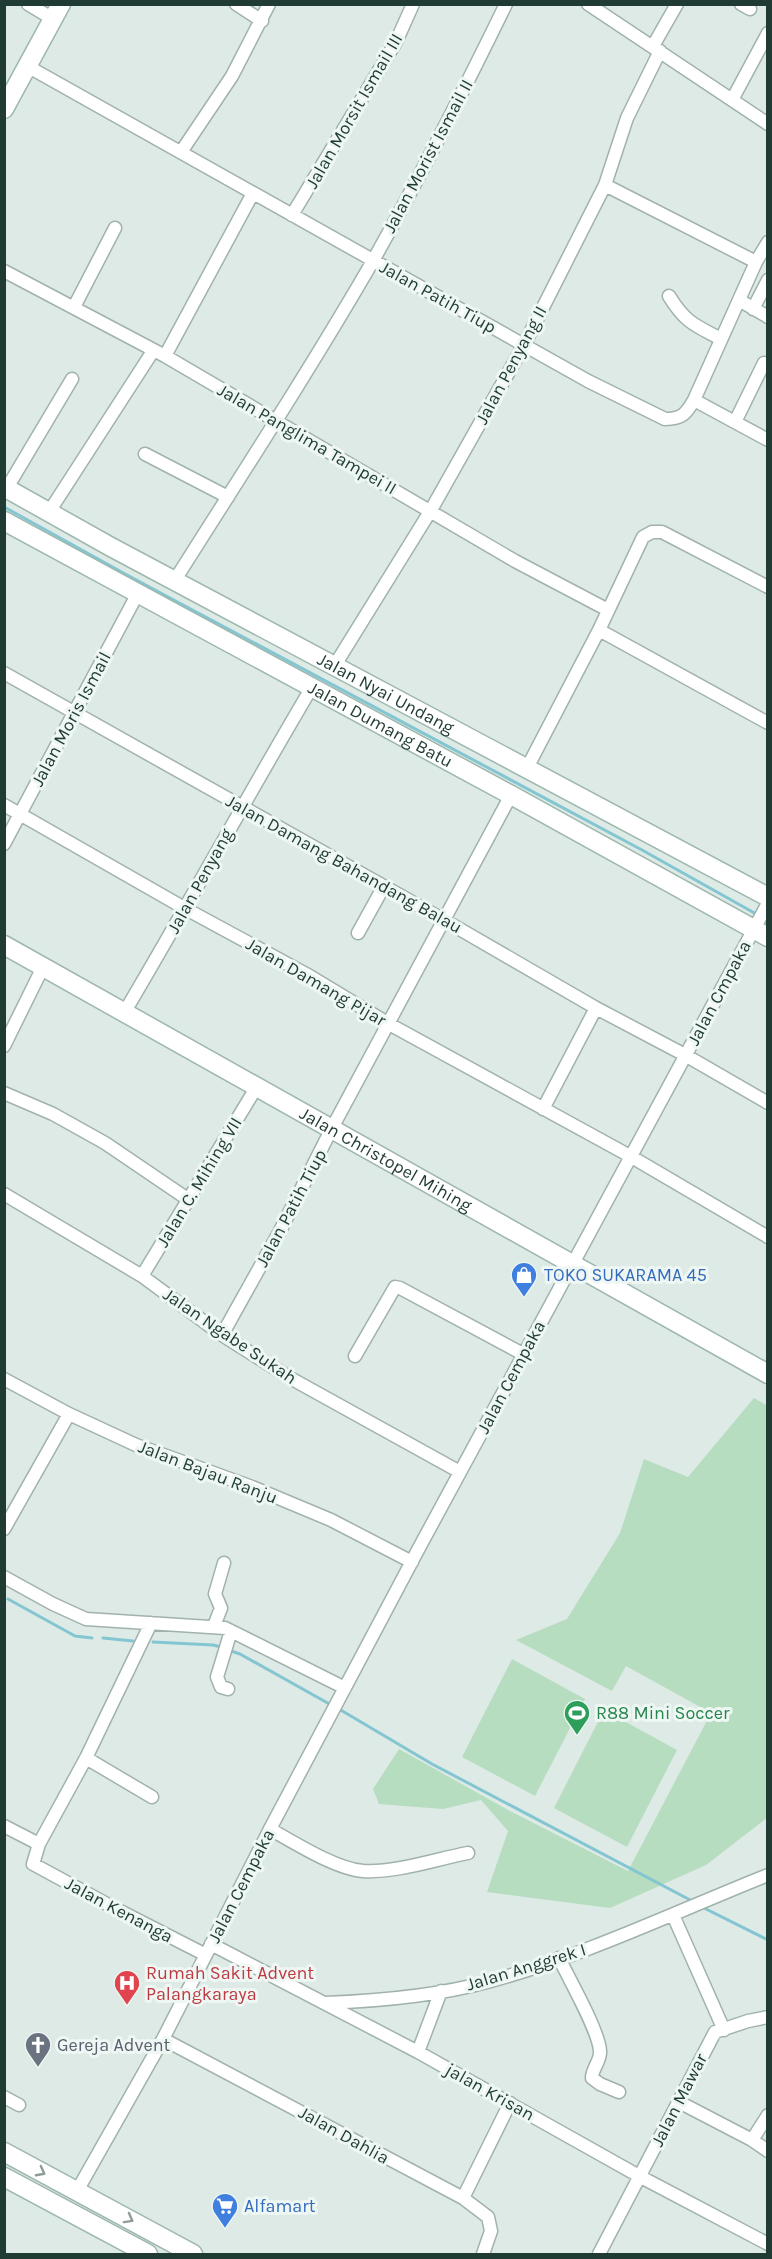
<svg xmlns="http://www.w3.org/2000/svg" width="772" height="2259" viewBox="0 0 772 2259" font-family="Karla,sans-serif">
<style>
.green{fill:#b6ddc0}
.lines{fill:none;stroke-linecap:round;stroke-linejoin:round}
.stream{stroke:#83c6d2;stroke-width:3}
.street-casing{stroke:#a1b2ac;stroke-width:15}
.secondary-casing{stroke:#9db7ad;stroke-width:21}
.street{stroke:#fff;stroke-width:12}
.secondary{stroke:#fff;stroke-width:18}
.oneway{stroke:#8f9d99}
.labels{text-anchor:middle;stroke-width:6;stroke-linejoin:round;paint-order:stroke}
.street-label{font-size:18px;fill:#1f3b33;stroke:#eef7f3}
.shop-label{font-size:18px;fill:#366cbe;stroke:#eef7f3;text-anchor:start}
.leisure-label{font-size:18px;fill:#27864d;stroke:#eef7f3;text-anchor:start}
.health-label{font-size:18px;fill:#be3a42;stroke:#eef7f3;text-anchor:start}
.worship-label{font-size:18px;fill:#5b616d;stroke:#eef7f3;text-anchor:start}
</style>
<rect width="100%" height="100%" fill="#deeae5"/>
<path class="green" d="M754,1398l14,8 -1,412 -61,47 -96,43 -123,-16 21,-61 -27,-31 -38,9 -64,-5 -6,-15 26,-40 111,62 118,60 83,-158 -85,-47 -14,25 -96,-51 51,-21 53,-86 24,-74 44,18z
M512,1659l73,40 -50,97 -73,-39z
M604,1710l73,40 -50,97 -73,-39z"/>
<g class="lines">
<path class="stream" d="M4,507l123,68 515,275 116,65
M8,1599l67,37 17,2
M103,1638l30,3
M153,1642l60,3 8,2
M228,1650l12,4 93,52
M339,1709l93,55 262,138
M702,1907l66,33"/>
<g class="street-casing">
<path id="street" d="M28,4l25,15
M236,4l26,17
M588,4l180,120
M741,4l9,5
M653,46l24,-42
M27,66l561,315 77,38c17,0 21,-5 29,-19l62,-138 12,-20
M732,100l36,-67
M181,152l51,-76 37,-72
M605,185l151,77
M292,215l104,-173 17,-38
M4,271l161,85 350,205 93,49
M669,296c16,26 25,29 52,43
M739,300l29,17
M74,307l41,-79
M753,309l15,-29
M165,356l88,-163
M694,400l74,40
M735,422l29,-59
M145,454l83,43
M7,488l65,-109
M49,512l104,-161
M175,580c67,-106 136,-212 199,-321 47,-84 90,-169 132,-255
M599,630l169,93
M335,665l96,-155 93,-165 81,-160 22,-67 33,-67
M4,673l440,247 152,88 89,47 83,48
M527,768l72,-138 44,-93 9,-5h10l106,55
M4,805l182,104 120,65 83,50 241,132 138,81
M4,844l134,-251
M358,933l26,-47
M124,1013c64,-108 124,-218 188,-326
M4,1046l39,-79
M4,1093l49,21 52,29 84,57
M543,1109l53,-101
M4,1194l138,82 80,59 70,44 168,93
M142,1276l114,-188
M222,1335l58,-104 51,-101 180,-335
M355,1356l40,-69 5,1 123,66
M4,1379l65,35 67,31 116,42 79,33 81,42
M4,1529l65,-115
M4,1577l49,27 33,15 139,9 120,60
M151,1623l-65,135 -47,86 -6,20 83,45 90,46
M214,1626l7,-18 -6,-14 9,-31
M228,1689l-7,-2 -4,-10 14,-46
M86,1758l66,39
M4,1826l35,18
M270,1829c25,14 66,40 93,42 33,2 73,-12 105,-18
M673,1915l51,115
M211,1944l207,108 221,124 129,68
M559,1958c10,21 40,73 41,93 1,10 -8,17 -8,27l8,6 19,8
M325,2003c53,-2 111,-7 162,-21 97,-26 188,-70 281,-107
M163,2039l300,159 25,19 3,14 -8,23
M418,2052l23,-61
M4,2097l15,8
M679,2102l73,38 16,-25
M752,2140l16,11
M77,2191l86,-152 107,-210 149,-281 349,-645
M463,2198l47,-95
M599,2254l116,-222 33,-11 20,-4"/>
</g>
<g class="secondary-casing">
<g id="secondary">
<path d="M4,109l57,-105"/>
<path id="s1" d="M4,487l107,60 657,350"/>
<path id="s2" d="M4,521l507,274 257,142"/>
<path id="s3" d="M4,945l764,429"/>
<path d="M4,2152l189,102"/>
<path d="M4,2177l144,77"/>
</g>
</g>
<use href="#street" class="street"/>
<use href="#secondary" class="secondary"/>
</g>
<defs><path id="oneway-chevron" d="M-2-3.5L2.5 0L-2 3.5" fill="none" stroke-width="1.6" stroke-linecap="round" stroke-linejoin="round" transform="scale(1.5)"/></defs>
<g class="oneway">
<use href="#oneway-chevron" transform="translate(41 2172) rotate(28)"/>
<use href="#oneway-chevron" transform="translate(129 2219) rotate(29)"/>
</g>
<defs>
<g id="shop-pin" transform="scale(1.35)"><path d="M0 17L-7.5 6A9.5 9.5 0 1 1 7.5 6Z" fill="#3f7fe0" stroke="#eef7f3"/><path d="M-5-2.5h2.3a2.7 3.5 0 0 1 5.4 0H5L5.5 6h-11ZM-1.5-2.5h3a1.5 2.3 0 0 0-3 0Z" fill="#fff"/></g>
<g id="stadium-pin" transform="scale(1.35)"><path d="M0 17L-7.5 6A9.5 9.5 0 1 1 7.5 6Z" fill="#2e9e5b" stroke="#eef7f3"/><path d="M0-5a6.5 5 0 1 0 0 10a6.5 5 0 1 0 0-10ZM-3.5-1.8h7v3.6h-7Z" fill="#fff"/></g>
<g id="hospital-pin" transform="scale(1.35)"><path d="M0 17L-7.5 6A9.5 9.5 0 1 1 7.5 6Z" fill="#e0444e" stroke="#eef7f3"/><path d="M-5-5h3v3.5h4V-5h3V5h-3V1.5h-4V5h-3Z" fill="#fff"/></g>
<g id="church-pin" transform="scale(1.35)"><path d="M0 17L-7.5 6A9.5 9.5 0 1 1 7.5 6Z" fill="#6b7280" stroke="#eef7f3"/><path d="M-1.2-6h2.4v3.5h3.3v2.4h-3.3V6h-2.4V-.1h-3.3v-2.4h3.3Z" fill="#fff"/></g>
<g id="supermarket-pin" transform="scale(1.35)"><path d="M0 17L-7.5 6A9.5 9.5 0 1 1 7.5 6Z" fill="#3f7fe0" stroke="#eef7f3"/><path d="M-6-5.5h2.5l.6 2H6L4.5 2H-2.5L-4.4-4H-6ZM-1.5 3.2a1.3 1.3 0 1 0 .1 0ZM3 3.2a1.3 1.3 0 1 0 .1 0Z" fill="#fff"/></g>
</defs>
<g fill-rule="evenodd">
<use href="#shop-pin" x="524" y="1275"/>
<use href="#stadium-pin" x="577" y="1713"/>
<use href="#hospital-pin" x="127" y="1983"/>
<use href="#church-pin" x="38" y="2045"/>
<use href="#supermarket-pin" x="225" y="2206"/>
</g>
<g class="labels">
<g class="street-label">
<text transform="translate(354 111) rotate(-60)" y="6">Jalan Morsit Ismail III</text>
<text transform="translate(428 156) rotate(-62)" y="6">Jalan Morist Ismail II</text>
<text transform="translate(438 297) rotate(29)" y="6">Jalan Patih Tiup</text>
<text transform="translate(511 365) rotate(-62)" y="6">Jalan Penyang II</text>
<text transform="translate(307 439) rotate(30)" y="6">Jalan Panglima Tampei II</text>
<text dy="6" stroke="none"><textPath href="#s1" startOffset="434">Jalan Nyai Undang</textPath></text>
<text transform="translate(71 719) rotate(-62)" y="6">Jalan Moris Ismail</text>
<text dy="6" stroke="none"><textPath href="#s2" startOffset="428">Jalan Dumang Batu</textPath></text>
<text transform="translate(344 864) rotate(29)" y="6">Jalan Damang Bahandang Balau</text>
<text transform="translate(200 881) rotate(-61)" y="6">Jalan Penyang</text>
<text transform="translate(316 982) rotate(30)" y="6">Jalan Damang Pijar</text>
<text transform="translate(719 993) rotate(-62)" y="6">Jalan Cmpaka</text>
<text dy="6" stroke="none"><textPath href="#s3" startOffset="438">Jalan Christopel Mihing</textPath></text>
<text transform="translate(199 1182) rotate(-59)" y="6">Jalan C. Mihing VII</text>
<text transform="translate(291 1208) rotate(-62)" y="6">Jalan Patih Tiup</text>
<text transform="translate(230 1336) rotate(34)" y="6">Jalan Ngabe Sukah</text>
<text transform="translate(511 1377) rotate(-62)" y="6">Jalan Cempaka</text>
<text transform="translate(208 1472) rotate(21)" y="6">Jalan Bajau Ranju</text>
<text transform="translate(241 1886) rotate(-63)" y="6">Jalan Cempaka</text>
<text transform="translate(119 1910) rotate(28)" y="6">Jalan Kenanga</text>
<text transform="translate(526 1967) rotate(-17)" y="6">Jalan Anggrek I</text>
<text transform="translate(490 2092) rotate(29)" y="6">jalan Krisan</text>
<text transform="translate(679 2100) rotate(-63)" y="6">Jalan Mawar</text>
<text transform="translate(344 2135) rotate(29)" y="6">Jalan Dahlia</text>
</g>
<g class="shop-label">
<text x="544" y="1281">TOKO SUKARAMA 45</text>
<text x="244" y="2212">Alfamart</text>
</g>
<g class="leisure-label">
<text x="596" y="1719">R88 Mini Soccer</text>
</g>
<g class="health-label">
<text x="146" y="1979">Rumah Sakit Advent<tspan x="146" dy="21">Palangkaraya</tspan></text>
</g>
<g class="worship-label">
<text x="57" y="2051">Gereja Advent</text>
</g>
</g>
<rect width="772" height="2259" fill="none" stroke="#1f3b33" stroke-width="12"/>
</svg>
